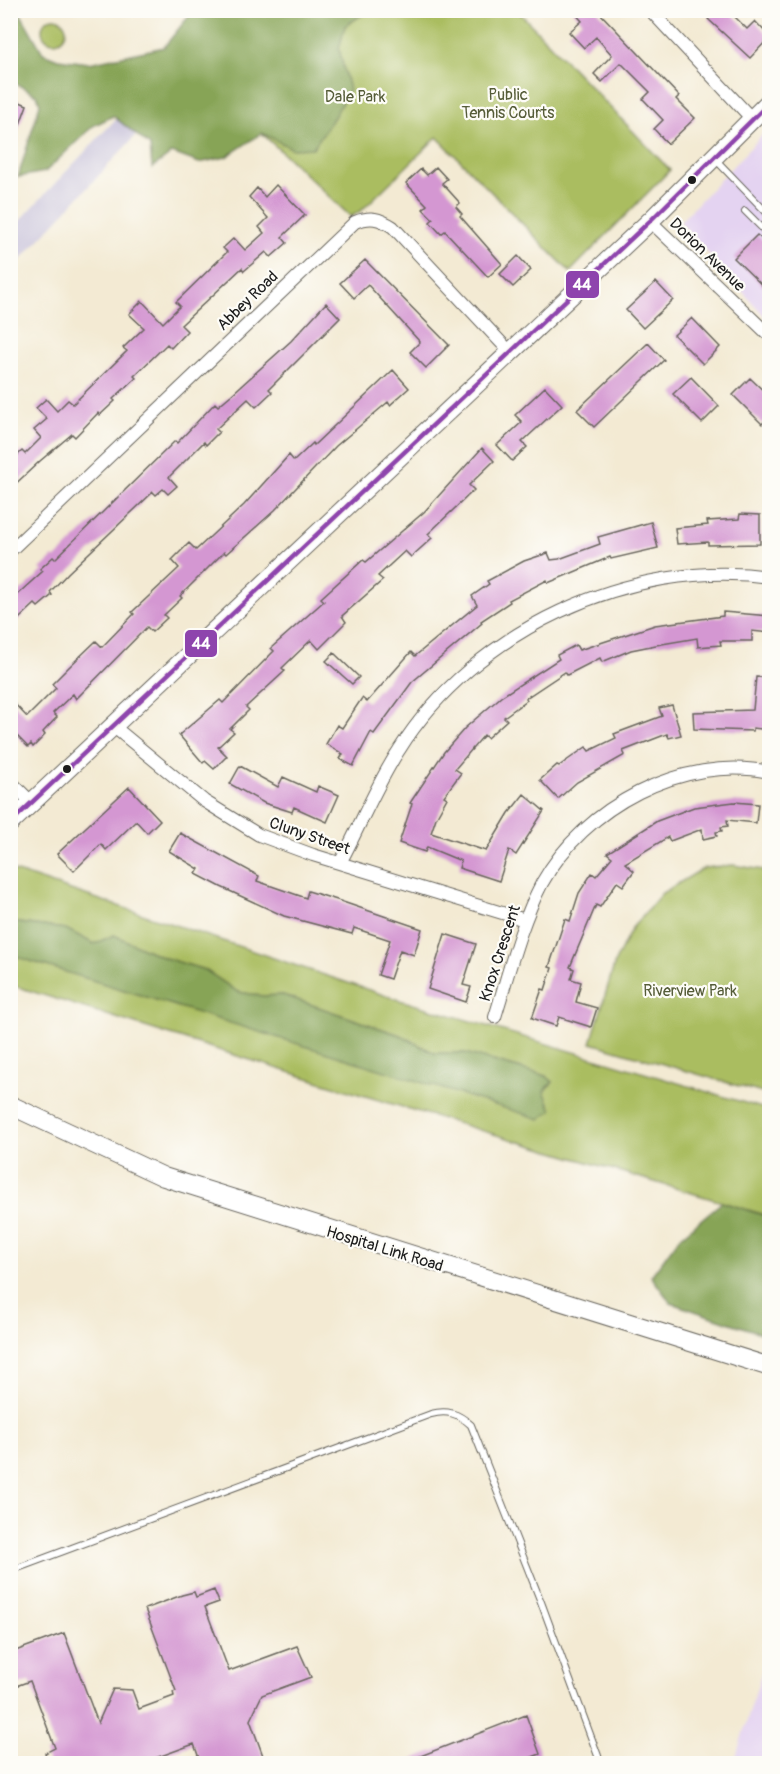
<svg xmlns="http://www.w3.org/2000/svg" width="780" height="1774" viewBox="0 0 780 1774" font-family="Pangolin,sans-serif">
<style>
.built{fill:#e4d3f1}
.industrial{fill:#c6c0d9}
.green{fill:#aabd61;stroke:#636c3e;stroke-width:1.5}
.forest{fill:#87a457;stroke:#52603a;stroke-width:1.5}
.building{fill:#d497d2}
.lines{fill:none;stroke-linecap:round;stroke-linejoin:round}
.lane-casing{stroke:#67645c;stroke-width:8}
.street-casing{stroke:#67645c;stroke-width:14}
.secondary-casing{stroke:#67645c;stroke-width:20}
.lane{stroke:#fff;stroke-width:6}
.street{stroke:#fff;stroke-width:12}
.secondary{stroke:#fff;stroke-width:18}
.bus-1-casing{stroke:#fdfcf7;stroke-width:9}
.bus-1{stroke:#8e44ad;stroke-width:4.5}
.bus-dot{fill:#1c1c1c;stroke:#fdfcf7;stroke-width:2}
.labels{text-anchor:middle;stroke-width:4.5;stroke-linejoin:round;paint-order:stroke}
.park-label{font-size:16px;fill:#555c38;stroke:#fdfcf7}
.street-label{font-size:16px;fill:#1c1c1c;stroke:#fdfcf7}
.line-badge{stroke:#fdfcf7;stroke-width:2}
.badge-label{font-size:16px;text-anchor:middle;font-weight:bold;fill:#fff}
</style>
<rect width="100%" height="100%" fill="#fdfcf7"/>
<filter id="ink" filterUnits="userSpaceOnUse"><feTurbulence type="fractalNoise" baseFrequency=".0167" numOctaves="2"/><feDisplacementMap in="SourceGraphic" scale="12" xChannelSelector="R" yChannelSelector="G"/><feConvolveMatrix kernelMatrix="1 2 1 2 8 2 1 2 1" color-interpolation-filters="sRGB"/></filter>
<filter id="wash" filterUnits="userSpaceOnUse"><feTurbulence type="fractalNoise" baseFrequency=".008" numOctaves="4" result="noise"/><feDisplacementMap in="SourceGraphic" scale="24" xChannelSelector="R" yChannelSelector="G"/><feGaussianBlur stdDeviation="1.35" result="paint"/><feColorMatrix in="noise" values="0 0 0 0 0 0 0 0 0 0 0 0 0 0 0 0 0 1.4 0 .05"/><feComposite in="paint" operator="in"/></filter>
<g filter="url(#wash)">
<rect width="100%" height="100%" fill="#f3ead3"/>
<path class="built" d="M769,128v193l-89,-99z
M769,1648v115h-35z"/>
<path class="industrial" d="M132,102l20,16 -141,152v-40z"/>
<path class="green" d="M314,11h204l152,159 -100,102 -133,-135 -75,73 -11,7 -97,-91z
M42 30a12 12 0 1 1 24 0a12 12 0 1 1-24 0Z
M733,865l36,6v224l-178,-52 24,-81 17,-34 30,-35 42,-25z
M11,870l382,128 376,112v106l-407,-121 -351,-110v-30l529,163 11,-8 -7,-19 9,-9 -7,-6 -81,-23h-31l-34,-18 -117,-40 -20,1 -25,-4 -33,-22 -40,-12 -51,-23 -20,9 -29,-15 -54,-7z"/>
<path class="forest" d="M10,11l10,2 23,40 15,6 31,4 75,-16 29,-36h175l-23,15 -6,23 10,41 -15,27 -21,31 -20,1 -31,-16 -36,24 -27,6 -27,-10 -20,15 -2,-22 -37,-30 -20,10 -48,46 -27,5 22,-73 -3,-9 -26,-14z
M11,922l55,7 28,15 20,-9 51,23 40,12 33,22 25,4 20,-1 117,40 34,18h31l81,23 7,6 -9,9 8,19 -12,9 -529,-164z
M722,1202l47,15v119l-98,-33 -20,-27 28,-38z"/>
<g id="blocks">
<path class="building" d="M572,10h25l82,86 -3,3 19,19 -27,26 -14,-15 9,-9 -20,-21 7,-7 -29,-29 -19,19 -8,-8 18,-19 -16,-18 -12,11 -15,-16 13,-11z
M717,10h11l19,19 8,-8 15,16 -20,21 -42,-39z
M10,98l17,7 -15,41h-2z
M436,167l11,12 -5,4 18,20 -4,4 6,7 -2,2 42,48 -14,13 -43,-46 -4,3 -11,-12 3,-3 -10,-10 4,-4 -21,-22 15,-14 6,6z
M276,185l29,30 -23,22 5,6 -16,14 -5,-5 -22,19 -2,-3 -61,57 6,6 -16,17 -4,-4 -33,32 2,2 -23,21 2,2 -15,14 -2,-2 -23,24 -3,-3 -32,27 -30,28v-27l12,-11 3,3 16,-16 -7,-8 13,-11 -11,-11 10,-9 11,12 11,-11 5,4 54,-53 -4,-3 21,-20 -15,-14 13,-13 21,22 17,-17 -4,-4 51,-50 -4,-4 11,-10 11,12 19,-17 -5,-6 9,-9 -19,-21 8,-9 8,9z
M757,235l13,11v47l-36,-35z
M518,256l13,14 -18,17 -13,-13z
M365,260l84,85 -23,23 -16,-16 10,-10 -52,-57 -14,13 -14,-15z
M656,282l17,18 -30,28 -17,-18z
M326,303l14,15 -71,71 3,3 -16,15 -8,-8 -32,30 3,3 -13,13 -2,-3 -35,35 8,9 -9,8 -5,-5 -7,6 -3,-3 -85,81 -18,19 2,3 -14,12 -3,-3 -25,23v-26l33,-30 -3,-2 13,-12 2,2 120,-118 2,2 38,-40 3,3 13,-11 60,-54z
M692,318l28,29 -17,17 -29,-29z
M648,343l16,17 -70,67 -17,-17z
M393,370l16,18 -19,17 -2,-3 -52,44 -61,64 -49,44 -2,-2 -44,44 2,2 -18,17 3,3 -15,14 -5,-5 -71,72 -3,-5 -20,19 4,4 -14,15 2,3 -12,12 -2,-3 -3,3 -18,-18v-30l17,18 29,-29 -4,-4 19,-19 25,-24 6,6 32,-33 -2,-2 47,-44 -7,-8 17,-17 7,7 48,-45 45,-50 5,6 19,-18 1,2z
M691,377l28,29 -17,17 -29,-29z
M750,378l20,19v19l-8,8 -29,-29z
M545,387l17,18 -40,37 5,5 -15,14 -15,-16 25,-23 -7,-7z
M482,448l12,13 -25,24 5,5 -46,44 4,4 -21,19 -6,-6 -27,25 5,4 -41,36 4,6 -27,27 -8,-9 -29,28 3,3 -39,36 3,3 -19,19 4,3 -16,15 9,9 -13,13 -9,-8 -2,2 -24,-28 41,-35 3,3 51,-52 -3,-3 53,-47 -3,-3 42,-38 3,2 58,-50z
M740,514l20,1v29l-52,1v-3l-31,2 -2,-16 33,-3 -1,-4 32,-2z
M651,522l7,26 -47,11 -1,-2 -62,26 -1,-3 -38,20 1,2 -29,19 1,2 -70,59 -38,52 -3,-2 -18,34 -13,-7 3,-5 -17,-10 11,-19 5,3 20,-30 5,4 44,-50 4,4 62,-51 -5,-9 17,-12 -2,-3 37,-20 24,-8 3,7 8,-1 41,-15 -2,-7z
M723,612l47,4v17l-18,-2v10h-32l1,4 -23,2 -1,-9 -41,7 -25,5 -29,12 -2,-4 -33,17 -2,-3 -39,26 1,2 -23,17 3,3 -20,18 -3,-3 -29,34 6,4 -17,23 3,2 -11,20 -5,15 55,18 23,-38 15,-19 20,17 -28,44 -7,-5 -10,31 -40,-13 2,-7 -34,-14 -2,5 -26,-9 13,-39 -2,-1 34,-51 21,-24 37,-32 57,-37 -2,-4 19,-10 3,5 76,-25 68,-9z
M334,653l25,24 -7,7 -26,-23z
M756,677l14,1v52l-17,-2v3l-59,-2 -1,-17 60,-2z
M672,705l9,30 -12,3 -2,-4 -44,17 2,4 -48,27 -19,17 -18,-19 17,-15 2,1 27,-19 3,4 27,-13 -2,-4 48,-18 -3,-8z
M240,766l38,21 5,-10 33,15 2,-6 21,9 -12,27 -33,-15 -2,5 -28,-9 -34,-19z
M129,787l31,33 -13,13 -11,-12 -30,29 -5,-6 -27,27 -17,-17z
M734,802l24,2 -2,19 -29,-3 1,6 -7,1 1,4 -6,1 1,4 -14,3 -1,-10 -32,12 -2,-4 -43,26 9,8 -11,15 -6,-4 -17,25 -4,-2 -26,62 4,2 -3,10 10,3 -5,20 21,6 -6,19 -32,-10 -3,9 -24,-8 10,-29 3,1 7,-22 -3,-1 16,-48 5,2 9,-28 13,-20 4,3 16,-19 -5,-4 50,-32 37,-14z
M180,833l79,43 -2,5 49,17 2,-7 29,9 85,29 -8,26 -14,-5 -10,29 -12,-4 12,-35 -36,-12 -2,6 -68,-18 -63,-29 -25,-13 3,-5 -30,-18z
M445,934l31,10 -13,41 8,2 -5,15 -38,-13z
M214,1590l5,12 -14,5 24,64 68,-25 14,31 -49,18 -12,25 16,44h-65l-7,-20 -55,20h-90l-4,-11 10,-5 -25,-67 -14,5 -6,-14v-19l54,-20 34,90 15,-34 19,1 7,19 35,-13 -1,-4 3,-1 -31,-82 37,-14 12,-3 2,5z
M526,1715l14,39 -25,10h-115z"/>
</g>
</g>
<g filter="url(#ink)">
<use href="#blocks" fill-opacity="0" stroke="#67645c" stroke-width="1.5"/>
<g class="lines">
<g class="lane-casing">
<path id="lane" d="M716,160l54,56
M745,211l25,25
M10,1571l421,-157c16,-4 27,-1 40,11l70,177 60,162"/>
</g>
<g class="street-casing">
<path id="street" d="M650,10l102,109
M650,221l120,115
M10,551l345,-329c16,-6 24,-4 38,5l117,125
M113,726l91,75 55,34 54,20 212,65
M10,781l22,22
M340,863c20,-37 36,-78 59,-113 74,-119 232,-193 371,-173
M495,1017c14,-45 25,-92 47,-134 42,-76 140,-129 228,-111"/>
</g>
<g class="secondary-casing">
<path id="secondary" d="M10,823l640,-602 120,-120
M10,1105l154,72 606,190"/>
</g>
<use href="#lane" class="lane"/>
<use href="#street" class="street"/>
<use href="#secondary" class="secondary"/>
<g class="bus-1-casing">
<path id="bus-1" d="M10,823l640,-602 120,-119"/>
</g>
<use href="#bus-1" class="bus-1"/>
</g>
</g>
<g class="bus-dot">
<circle cx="692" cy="180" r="5"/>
<circle cx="67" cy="769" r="5"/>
</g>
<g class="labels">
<g class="park-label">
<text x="508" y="100">Public<tspan x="508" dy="18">Tennis Courts</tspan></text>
<text x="355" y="102">Dale Park</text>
<text x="690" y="996">Riverview Park</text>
</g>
<g class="street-label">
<text transform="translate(708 254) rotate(44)" y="6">Dorion Avenue</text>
<text transform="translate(247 300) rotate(-44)" y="6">Abbey Road</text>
<text transform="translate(310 835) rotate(19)" y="6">Cluny Street</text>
<text transform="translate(499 953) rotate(-72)" y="6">Knox Crescent</text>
<text transform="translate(385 1248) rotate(17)" y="6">Hospital Link Road</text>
</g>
</g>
<g class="line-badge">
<rect x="565" y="270" width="35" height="29" rx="6" fill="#8e44ad"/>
<rect x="184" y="629" width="34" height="29" rx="6" fill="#8e44ad"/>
</g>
<g class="badge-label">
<text x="582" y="290">44</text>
<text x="201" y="649">44</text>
</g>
<rect width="780" height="1774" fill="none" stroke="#fdfcf7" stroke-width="36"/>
</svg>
